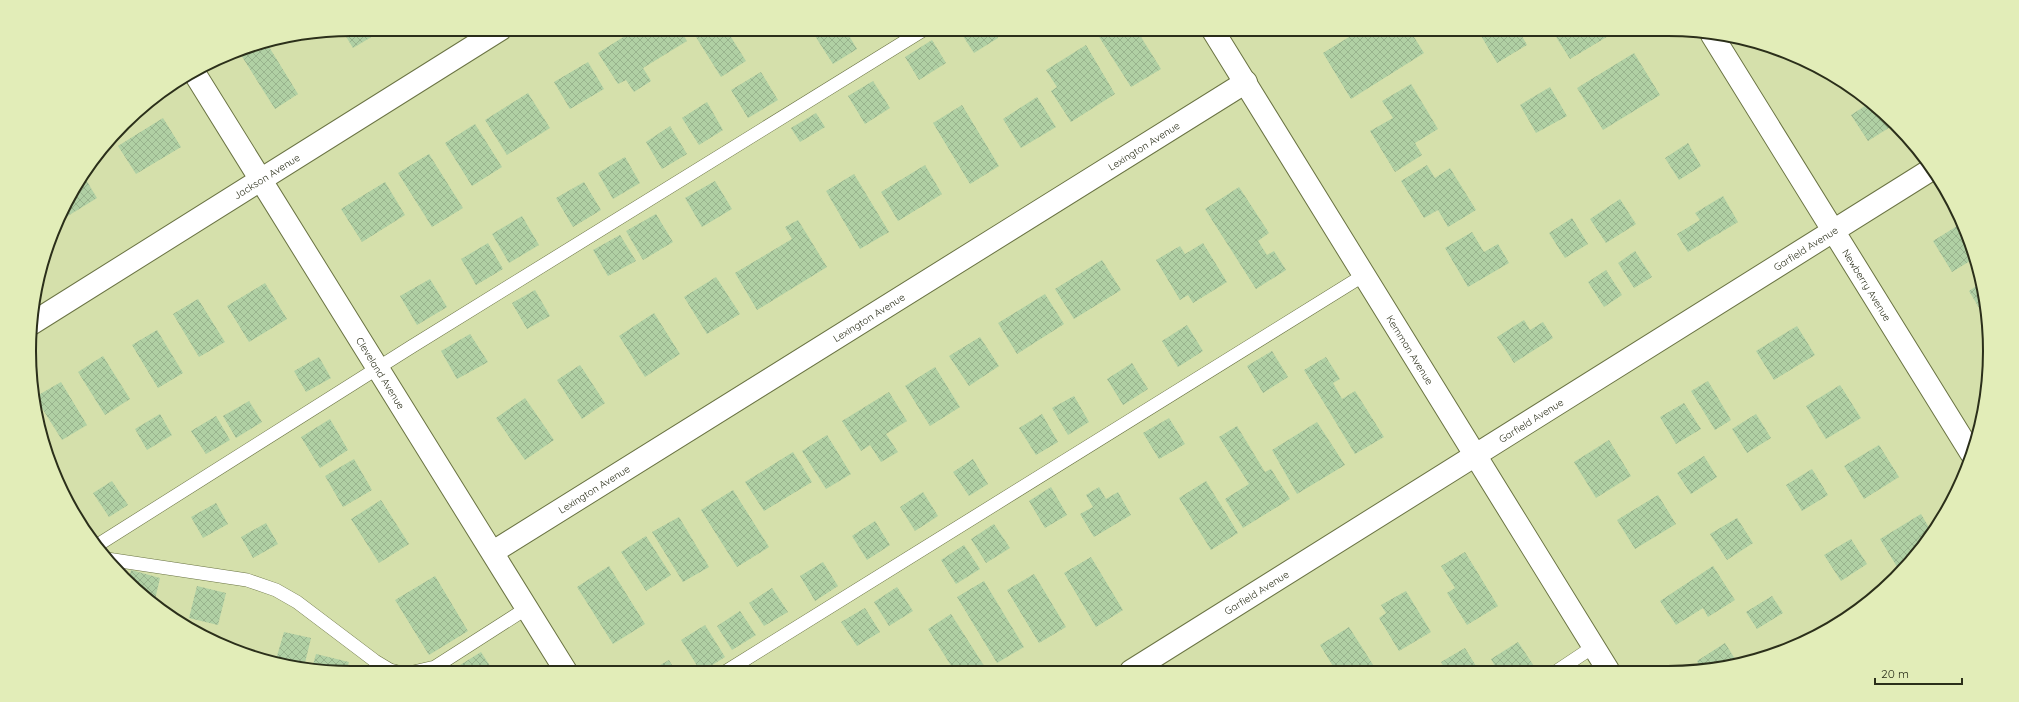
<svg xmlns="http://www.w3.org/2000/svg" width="2019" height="702" viewBox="0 0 2019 702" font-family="Quicksand,sans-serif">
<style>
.building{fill:url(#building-cross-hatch)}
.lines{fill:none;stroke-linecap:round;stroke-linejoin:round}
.lane-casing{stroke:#6a7343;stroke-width:14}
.street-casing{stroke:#6a7343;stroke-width:24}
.secondary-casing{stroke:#6a7343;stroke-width:24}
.lane{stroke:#fff;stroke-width:13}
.street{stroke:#fff;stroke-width:22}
.secondary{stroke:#fff;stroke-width:22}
.labels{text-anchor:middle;stroke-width:3;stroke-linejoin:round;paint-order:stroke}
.street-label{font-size:10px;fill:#2b2f1a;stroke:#e2edb8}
.rim{fill:none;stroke:#2b2f1a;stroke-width:2}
</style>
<defs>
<pattern id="building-cross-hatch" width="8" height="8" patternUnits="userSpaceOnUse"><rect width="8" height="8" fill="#b0d0a4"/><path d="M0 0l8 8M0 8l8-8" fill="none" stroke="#98b38d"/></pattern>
</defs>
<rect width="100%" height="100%" fill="#d5e0ab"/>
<path class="building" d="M376,29l2,4 -25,15 -11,-18z
M636,29h44l7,12 -44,27 8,13 -17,11 -8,-12 -8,4 -20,-31z
M691,29h35l20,32 -25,16z
M827,29h18l12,20 -24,15 -18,-28z
M868,29h18l-13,8z
M992,29l6,9 -24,15 -15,-23z
M1017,29h15l-11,7z
M1094,29h42l25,40 -30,18z
M1362,29h47l15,24 -73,46 -28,-46z
M1489,29h29l9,16 -30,18 -17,-29z
M1551,29h69l-50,30z
M932,40l14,23 -27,17 -14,-23z
M266,42l32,52 -23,15 -34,-54 16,-10z
M1086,45l29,49 -44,28 -20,-31 6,-4 -11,-17z
M1634,53l26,42 -57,35 -26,-42z
M588,62l16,27 -34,20 -16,-27z
M761,72l17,28 -30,18 -17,-28z
M873,81l17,27 -25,16 -17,-28z
M1411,84l27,45 -23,14 7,12 -27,17 -25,-41 23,-13 -11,-17z
M1550,87l17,29 -31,17 -16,-28z
M528,93l22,35 -43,27 -22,-35z
M1037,97l19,30 -35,21 -18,-29z
M707,102l16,28 -24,15 -17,-27z
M1871,102l24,22 -27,17 -17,-26z
M962,105l37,61 -29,18 -37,-61z
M816,113l9,14 -25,15 -9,-14z
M163,118l18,29 -45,27 -18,-28z
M475,124l27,43 -30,19 -27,-43z
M670,126l17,28 -25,15 -16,-27z
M1688,143l13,23 -22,14 -14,-22z
M429,154l34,54 -31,19 -34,-54z
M625,157l15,26 -27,16 -15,-26z
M925,165l17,29 -44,27 -17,-29z
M1427,165l8,13 15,-10 26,42 -28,17 -10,-17 -14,8 -23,-37z
M854,174l35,58 -29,17 -34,-58z
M83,175l14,23 -34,21 -3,-5 2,-6z
M715,181l17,28 -30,18 -17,-29z
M385,182l20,33 -43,27 -21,-33z
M584,182l17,28 -28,17 -17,-29z
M1239,187l30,46 -11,8 9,14 7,-4 12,19 -30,19 -51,-80z
M1723,196l15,26 -50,30 -11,-18 23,-14 -5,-7z
M1620,199l16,25 -30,19 -16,-24z
M656,214l17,28 -30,18 -17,-29z
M522,216l17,29 -30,18 -17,-29z
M1572,218l16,26 -23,14 -16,-25z
M798,220l29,47 -70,43 -22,-37 57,-34 -7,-12z
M1962,223l11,24 2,11 -23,14 -19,-31z
M1472,232l12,20 14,-8 11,19 -41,24 -23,-39z
M620,235l16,26 -28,15 -15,-26z
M488,243l15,26 -27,16 -15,-26z
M1203,243l24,39 -34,21 -5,-8 -8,5 -24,-40 24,-14 5,8z
M1635,251l17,26 -18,11 -16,-25z
M1102,260l19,30 -47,29 -19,-30z
M1606,270l16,25 -18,12 -16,-25z
M716,277l24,37 -33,20 -23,-37z
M430,279l17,28 -30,18 -17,-29z
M265,283l22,36 -38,23 -22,-36z
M1981,283l6,26 1,14 -19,-32z
M535,290l15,26 -23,13 -15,-26z
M1045,294l19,30 -47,30 -19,-31z
M198,299l27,43 -26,15 -26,-43z
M654,313l26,41 -35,23 -26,-41z
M1524,320l6,10 13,-8 10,16 -39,25 -17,-26z
M1187,325l16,26 -25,16 -16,-26z
M1797,326l18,29 -41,25 -18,-29z
M157,330l26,43 -25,15 -26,-43z
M470,334l18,28 -31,17 -16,-28z
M980,337l19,29 -30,20 -20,-30z
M1272,351l16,26 -25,16 -16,-27z
M103,356l27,43 -25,16 -27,-43z
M319,357l12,21 -25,14 -12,-21z
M1326,357l14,22 -7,4 9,16 13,-8 29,46 -29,17 -51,-84z
M1132,363l16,26 -25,16 -16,-26z
M580,365l25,38 -23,16 -25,-39z
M935,367l25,40 -30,19 -25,-40z
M1708,381l23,39 -16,10 -24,-39z
M61,382l26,43 -25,15 -27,-43z
M1840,385l21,33 -35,21 -20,-33z
M889,392l18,29 -21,13 12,18 -17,10 -11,-17 -9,6 -19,-30z
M1074,396l15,26 -21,13 -16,-27z
M525,398l29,42 -29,20 -29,-42z
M249,401l13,21 -26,16 -13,-22z
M1684,403l17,26 -25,15 -16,-27z
M160,414l12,21 -25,15 -12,-21z
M1042,414l16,28 -22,13 -17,-27z
M1756,414l15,24 -24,15 -15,-24z
M216,416l14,24 -24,14 -15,-23z
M1169,418l16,26 -26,15 -16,-26z
M330,419l18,31 -28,18 -19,-31z
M1317,422l28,43 -48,29 -25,-44z
M1237,426l28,46 6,-3 19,30 -47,29 -18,-29 24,-15 -30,-47z
M827,435l24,39 -25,15 -24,-38z
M1609,440l22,36 -35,22 -22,-36z
M1879,445l20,32 -35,22 -20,-33z
M793,452l19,30 -48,29 -19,-29z
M1704,456l13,21 -26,17 -14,-21z
M354,459l18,31 -29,17 -18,-31z
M973,459l15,25 -19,12 -16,-24z
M1812,469l16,26 -26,16 -16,-26z
M112,481l16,24 -19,12 -16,-24z
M1206,481l32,52 -27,17 -32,-52z
M1051,487l16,28 -22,13 -16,-27z
M1099,487l7,12 12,-7 13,23 -37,22 -14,-23 13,-7 -7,-12z
M733,490l36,57 -32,20 -36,-57z
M923,492l15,24 -23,15 -15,-24z
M1658,495l18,29 -41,25 -18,-29z
M381,500l28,44 -30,19 -28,-44z
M216,503l12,21 -25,14 -12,-21z
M1921,514l10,17 -32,39 -19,-31z
M679,517l30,50 -26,15 -31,-50z
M1737,518l16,25 -26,17 -17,-26z
M875,521l15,24 -23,15 -15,-24z
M266,523l12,21 -25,14 -12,-21z
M994,524l16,24 -24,15 -15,-24z
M646,536l25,39 -25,16 -25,-39z
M1851,539l16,25 -26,17 -17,-26z
M964,545l16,24 -24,15 -15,-24z
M1465,552l33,54 -31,19 -20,-32 8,-5 -14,-22z
M1091,557l32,53 -27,17 -32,-54z
M823,562l15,24 -23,15 -15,-25z
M609,566l36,58 -32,20 -36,-57z
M1713,566l22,34 -27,17 -5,-9 -27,17 -16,-24z
M131,570l29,8 -6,26 -26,-21z
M1034,574l32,53 -27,16 -32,-53z
M435,576l33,55 -39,24 -34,-55z
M984,581l40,66 -27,16 -40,-66z
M197,586l29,7 -8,32 -29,-7z
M897,587l16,24 -24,15 -15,-24z
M772,588l16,24 -24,14 -15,-23z
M1406,591l25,41 -32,19 -20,-33 7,-5 -5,-8z
M1772,596l11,17 -26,16 -11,-17z
M865,608l15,24 -23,14 -16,-24z
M740,611l16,24 -24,15 -15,-24z
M951,614l37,58h-33l-27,-43z
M705,625l20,32 -24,15 -20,-32z
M1349,627l28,44h-41l-16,-26z
M284,632l27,6 -7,29 -29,-4z
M1518,642l16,24 -7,5h-29l-7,-12z
M1725,643l12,19 -27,8h-8l-5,-9z
M1465,648l14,23h-33l-5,-9z
M481,652l11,17 -5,4h-34l-1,-3z
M316,654l33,8 -3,10 -34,-4z
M669,660l7,12h-28z
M903,667l4,5h-12z"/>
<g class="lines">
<g class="lane-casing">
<path id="lane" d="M96,546l315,-199 514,-318
M107,559l140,21 29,10 21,12 78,59 15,9 12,3
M1557,671l36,-24
M725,672l639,-397
M409,673l26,-6 92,-59"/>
</g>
<g class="street-casing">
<g id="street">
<path id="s1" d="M1712,35l259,418"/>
<path id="s2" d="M195,74l372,599"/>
<path id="s3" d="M31,324l470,-295"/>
<path id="s4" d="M493,552l753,-470"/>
<path id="s5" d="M1131,671l801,-502"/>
</g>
</g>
<g class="secondary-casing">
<g id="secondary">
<path id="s6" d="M1212,29l396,641"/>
</g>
</g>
<use href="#lane" class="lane"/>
<use href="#street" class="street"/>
<use href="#secondary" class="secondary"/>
</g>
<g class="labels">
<g class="street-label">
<text dy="4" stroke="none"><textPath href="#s4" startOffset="767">Lexington Avenue</textPath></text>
<text dy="4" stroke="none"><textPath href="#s3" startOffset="278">Jackson Avenue</textPath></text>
<text dy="4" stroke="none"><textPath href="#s5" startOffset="796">Garfield Avenue</textPath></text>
<text dy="4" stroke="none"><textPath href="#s1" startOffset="294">Newberry Avenue</textPath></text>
<text dy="4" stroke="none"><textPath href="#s4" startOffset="443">Lexington Avenue</textPath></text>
<text dy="4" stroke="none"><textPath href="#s6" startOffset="377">Kemman Avenue</textPath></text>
<text dy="4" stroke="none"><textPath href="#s2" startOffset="352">Cleveland Avenue</textPath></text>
<text dy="4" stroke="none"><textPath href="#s5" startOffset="472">Garfield Avenue</textPath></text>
<text dy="4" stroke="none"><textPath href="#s4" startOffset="119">Lexington Avenue</textPath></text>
<text dy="4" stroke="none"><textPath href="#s5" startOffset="148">Garfield Avenue</textPath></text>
</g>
</g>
<path d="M0 0H2019V702H0ZM351 36H1668A315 315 0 0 1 1983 351V351A315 315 0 0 1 1668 666H351A315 315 0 0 1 36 351V351A315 315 0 0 1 351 36Z" fill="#e2edb8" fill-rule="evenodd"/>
<path class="rim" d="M351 36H1668A315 315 0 0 1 1983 351V351A315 315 0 0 1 1668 666H351A315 315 0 0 1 36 351V351A315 315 0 0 1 351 36Z"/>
<path d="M1875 678v6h87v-6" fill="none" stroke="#2b2f1a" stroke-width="2"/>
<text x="1881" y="678" font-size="12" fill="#2b2f1a" stroke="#e2edb8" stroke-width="3" paint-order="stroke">20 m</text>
</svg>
